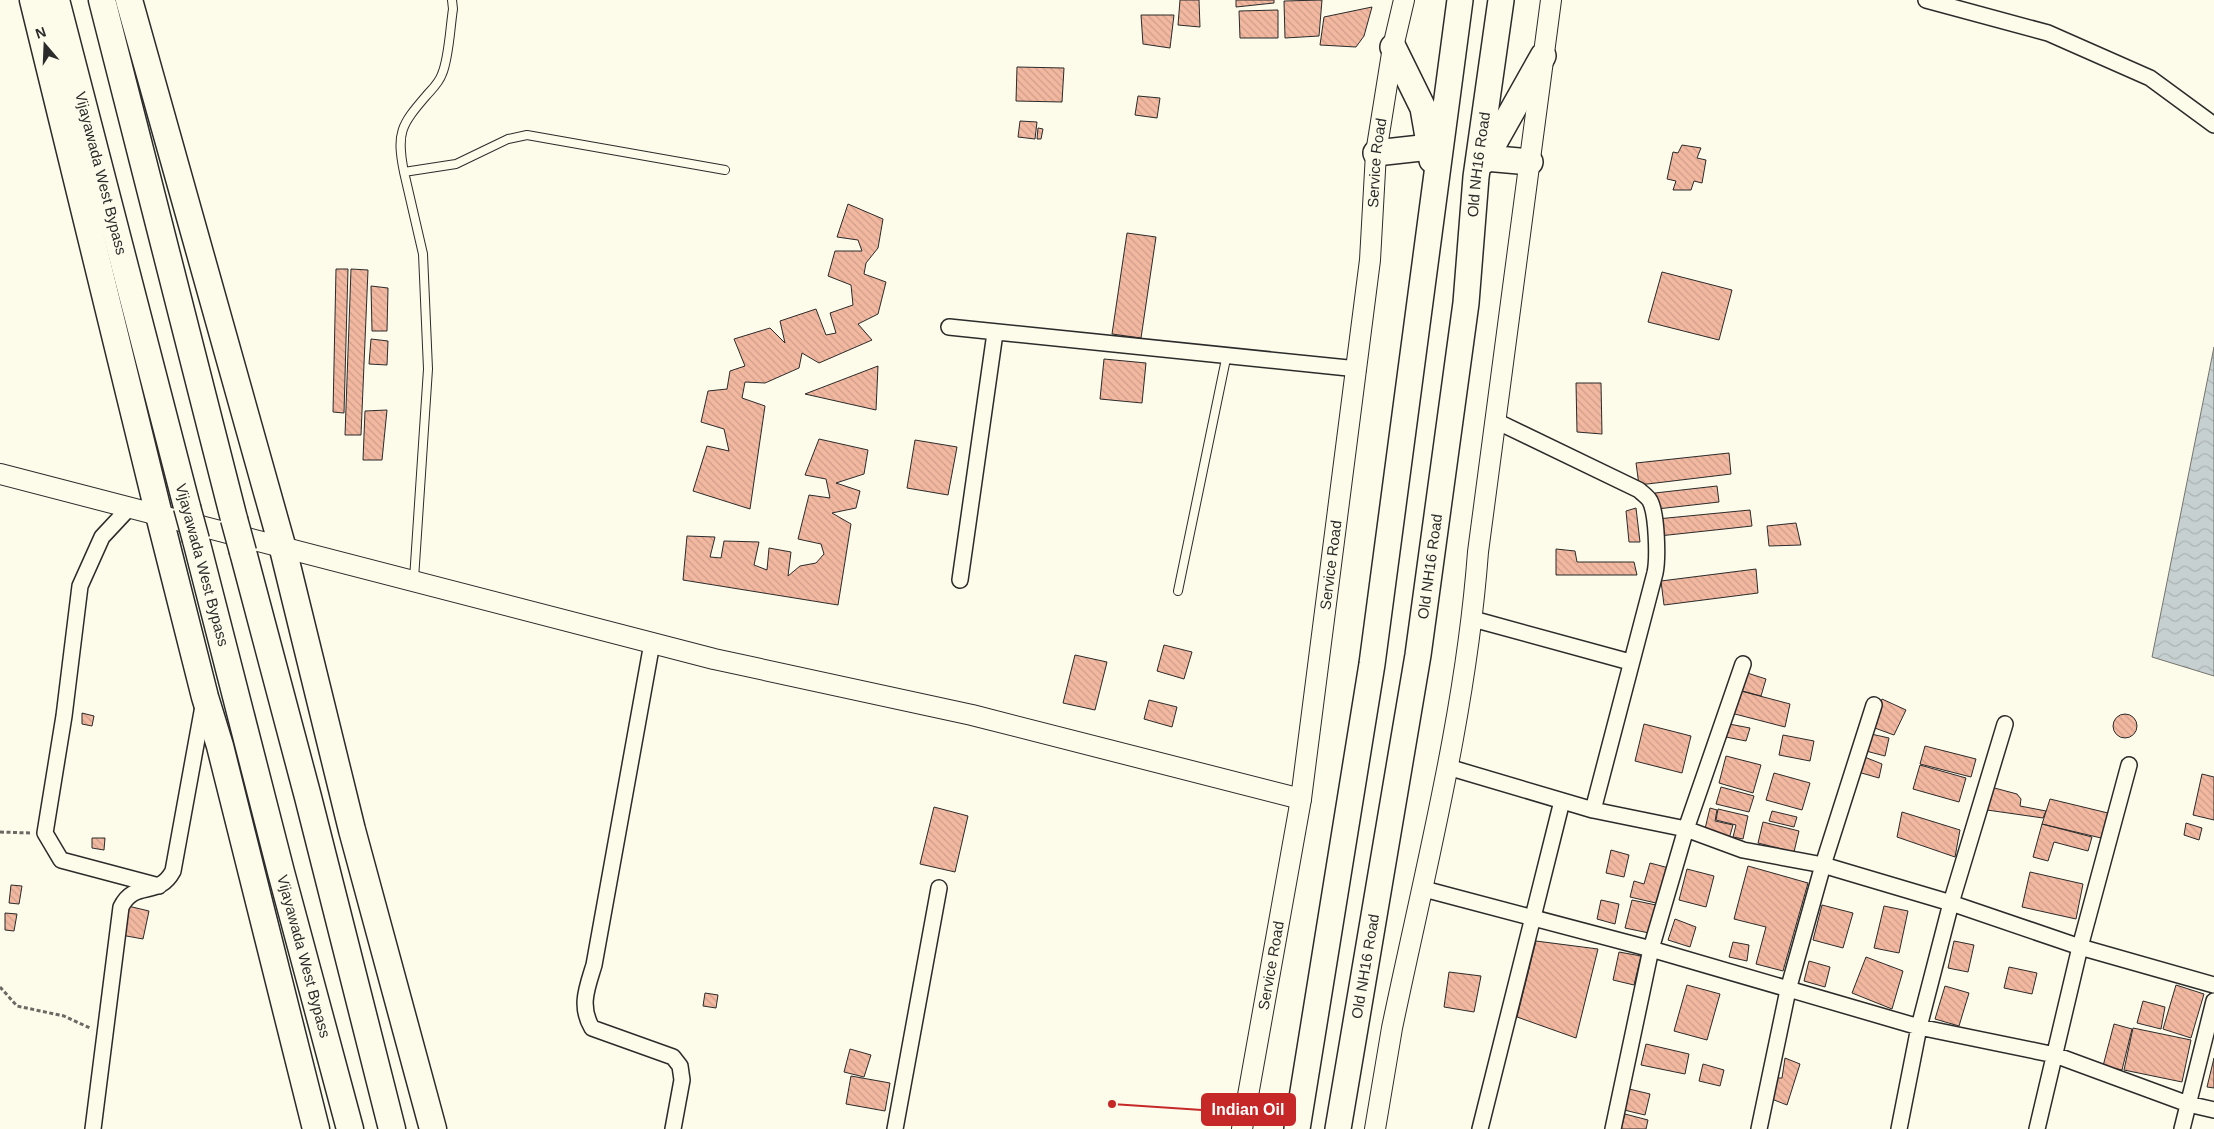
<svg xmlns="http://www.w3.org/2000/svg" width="2214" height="1129" viewBox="0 0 2214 1129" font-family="Arial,sans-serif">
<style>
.water{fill:url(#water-waves);stroke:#74746e}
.building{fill:url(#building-back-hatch);stroke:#2b2b2b}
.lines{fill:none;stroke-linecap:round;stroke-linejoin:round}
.service-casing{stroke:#2b2b2b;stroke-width:10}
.minor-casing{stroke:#2b2b2b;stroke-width:18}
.tertiary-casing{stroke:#2b2b2b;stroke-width:22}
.primary-casing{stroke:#2b2b2b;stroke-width:28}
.trunk-casing{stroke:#2b2b2b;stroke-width:29}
.path{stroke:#6a6964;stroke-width:3;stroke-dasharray:4 2.5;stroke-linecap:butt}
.service{stroke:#fdfbea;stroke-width:8}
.minor{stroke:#fdfbea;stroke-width:15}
.tertiary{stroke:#fdfbea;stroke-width:20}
.primary{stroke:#fdfbea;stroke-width:25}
.trunk{stroke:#fdfbea;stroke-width:26}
.trunk-bridge-casing{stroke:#2b2b2b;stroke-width:29;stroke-linecap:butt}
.trunk-bridge{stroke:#fdfbea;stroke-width:26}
.labels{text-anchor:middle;stroke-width:4;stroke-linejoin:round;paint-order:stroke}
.street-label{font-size:15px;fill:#2b2b2b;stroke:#fdfbea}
.leader{fill:none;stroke:#c62828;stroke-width:2}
.callout-dot{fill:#c62828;stroke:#fdfbea;stroke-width:2}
.callout{fill:#c62828;stroke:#c62828;stroke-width:2}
.callout-label{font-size:16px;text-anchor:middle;font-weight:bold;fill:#fff}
</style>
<defs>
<pattern id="water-waves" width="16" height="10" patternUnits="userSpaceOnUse" patternTransform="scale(1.25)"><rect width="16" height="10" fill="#c7d0d0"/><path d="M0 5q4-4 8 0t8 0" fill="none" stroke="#abb3b3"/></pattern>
<pattern id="building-back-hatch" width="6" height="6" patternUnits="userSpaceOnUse" patternTransform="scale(1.25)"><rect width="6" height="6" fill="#f2b8a0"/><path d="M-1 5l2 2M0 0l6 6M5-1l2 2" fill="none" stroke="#d09e8a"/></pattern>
</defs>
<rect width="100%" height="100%" fill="#fdfbea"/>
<path class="water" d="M2214,347v329l-62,-19z"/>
<path class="building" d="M1180,0h19l1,27 -22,-2z
M1236,0h38v3l-38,4z
M1322,0l-3,36 -34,2 -1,-37z
M1372,7l-8,29 -8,11 -36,-2 4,-28z
M1278,10v28h-38l-1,-27z
M1141,15h33l-4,33 -27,-4z
M1017,67l47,1 -2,34 -46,-1z
M1138,96l22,2 -3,20 -22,-3z
M1020,121l17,1 -2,17 -17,-2z
M1038,128l5,1 -2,10h-4z
M1682,145l19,3 -4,10 9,2 -4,23 -8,-2 -3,9h-18l3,-9 -9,-2 6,-27 5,1z
M848,204l35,15 -5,29 -12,15 -2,11 22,8 -8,32 -20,10 14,16 -53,23 -17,-10 -3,15 -34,15 -20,-1 -3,16 23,8 -15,103 -57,-18 14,-45 22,5 -5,-22 -23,-7 7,-31 19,-2 3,-18 15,-5 -11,-27 36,-11 15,15 -5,-22 36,-12 10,26 10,-2 -6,-20 23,-8 -2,-20 -23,-9 7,-25h27l-4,-11 -21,-3z
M1127,233l29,4 -15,101 -29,-4z
M336,269h12l-4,144 -11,-1z
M351,269l17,1 -7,165h-16z
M1662,272l70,18 -13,50 -71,-18z
M371,286l17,2 -1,43h-15z
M371,339l17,2 -1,24 -18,-1z
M1104,359l42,4 -4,40 -42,-4z
M878,366l-2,44 -71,-16z
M1576,383h25l1,51 -25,-2z
M387,410l-5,50h-19l2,-49z
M819,439l49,11 -4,24 -28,9 24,8 -4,17 -24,5 19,11 -13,81 -155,-25 4,-44 28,1 -5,20 11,1 3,-17 35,1 -5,23 13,5 2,-22 22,4 -3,24 12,-10 16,-3 8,-9 -3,-10 -23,-5 11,-44 21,3 -4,-19 -21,-4z
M915,440l42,7 -9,48 -41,-7z
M1729,453l2,21 -92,11 -3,-22z
M1717,486l2,16 -62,7 -2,-16z
M1636,508l4,34h-11l-3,-31z
M1750,510l2,16 -93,10 -2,-17z
M1796,523l5,22 -32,1 -2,-20z
M1556,549l19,2 2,11h57l3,13h-81z
M1756,569l2,24 -94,12 -3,-24z
M1164,645l28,7 -8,27 -27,-8z
M1075,655l32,7 -12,48 -32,-7z
M1744,672l22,7 -5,17 -22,-6z
M1737,690l53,14 -5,23 -54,-14z
M1882,699l24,11 -12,25 -22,-8z
M1149,700l28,7 -5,20 -28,-8z
M82,713l12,3 -2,10 -10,-2z
M2113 726a12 12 0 1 1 24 0a12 12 0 1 1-24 0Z
M1644,724l47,12 -9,37 -47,-12z
M1729,724l21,4 -4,13 -20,-4z
M1871,734l18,4 -4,18 -19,-5z
M1783,735l31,6 -4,20 -31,-6z
M1925,746l51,13 -5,18 -51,-13z
M1726,756l35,9 -8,28 -34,-10z
M1862,756l20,8 -3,14 -21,-6z
M1920,765l46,13 -7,24 -46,-13z
M1774,773l36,10 -8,27 -36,-10z
M2202,774l12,3v43l-21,-5z
M1987,786l30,8 4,5 -1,7 26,5 -3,7 -63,-9z
M1721,787l33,9 -5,16 -33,-8z
M2050,799l58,14 -7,25 -59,-14z
M934,807l34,9 -13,56 -35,-8z
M1710,808l7,2 -2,11 18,4 -4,14 -25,-6z
M1718,809l30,7 -5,23 -10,-2 3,-12 -20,-5z
M1772,811l25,6 -3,10 -25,-6z
M1902,812l58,18 -5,27 -58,-20z
M1763,822l36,9 -5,21 -36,-9z
M2186,823l16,5 -3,12 -15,-5z
M2042,824l50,13 -4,14 -34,-9 -6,19 -15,-4z
M92,838h13l-1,12 -12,-2z
M1611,850l18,5 -5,22 -18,-4z
M1650,863l19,5 -9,36 -30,-7 4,-16 10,3z
M1748,866l60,17 -25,88 -27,-7 10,-37 -32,-8z
M1687,869l27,7 -8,31 -27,-7z
M2030,872l53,12 -7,35 -54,-12z
M11,885l11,1 -3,18 -10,-1z
M1601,900l18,4 -4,20 -18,-5z
M1632,900l24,5 -7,28 -24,-5z
M1822,905l31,8 -10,35 -30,-8z
M128,906l21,5 -6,28 -22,-4z
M1884,906l24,5 -9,42 -25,-5z
M5,913l12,1 -3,17 -9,-1z
M1675,919l21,8 -6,20 -22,-7z
M1536,941l62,8 -22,89 -59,-21z
M1954,941l20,4 -6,27 -20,-4z
M1733,942l16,3 -2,16 -18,-4z
M1619,952l22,4 -7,29 -21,-5z
M1866,957l37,14 -11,38 -40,-16z
M1809,961l21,6 -5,20 -21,-6z
M2009,967l28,6 -5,21 -28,-6z
M1449,972l32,4 -7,36 -30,-5z
M1687,985l33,9 -13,46 -33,-9z
M2176,985l28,9 -13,44 -28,-9z
M1945,986l24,7 -10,33 -24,-7z
M705,993l13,2 -2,13 -13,-2z
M2143,1001l22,6 -4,22 -24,-6z
M2114,1024l18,5 -10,41 -19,-4z
M2133,1028l58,12 -9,42 -58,-12z
M1646,1044l43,10 -4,20 -44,-9z
M850,1049l21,6 -7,22 -20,-5z
M1785,1058l15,6 -13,41 -18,-7 6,-20h7z
M2214,1058v30l-7,-1z
M1703,1064l21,6 -4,16 -21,-5z
M851,1076l39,7 -5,28 -39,-7z
M1629,1089l21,5 -5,21 -21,-5z
M1625,1114l23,6 -2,9h-25z"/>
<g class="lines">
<g class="service-casing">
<path id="service" d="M404,172c-8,-39 -3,-47 22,-76 6,-7 13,-13 16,-22 7,-16 8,-46 11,-65l-1,-9
M414,579l14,-210 -5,-115 -19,-82 52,-8 52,-25 19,-4 198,35
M1178,591l49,-237"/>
</g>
<g class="minor-casing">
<path id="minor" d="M1926,0l122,33 102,45 64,47
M949,327l409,42
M1496,421l143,69c3,3 9,7 11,11 7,13 8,58 5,72l-62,237
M130,507l-28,30 -22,49 -16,130 -19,117 16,27 98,26
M960,580l35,-247
M1473,619l157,43
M652,643l-58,322c-7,23 -15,41 -2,63l81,29 7,9 2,14 -9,49
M1448,767l145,43 93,19 57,21 80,15 128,38 129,44 134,38
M1424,889l227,60 268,78 136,28 133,49 26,6
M93,1129l28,-222c14,-28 37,-8 52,-36l30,-165
M895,1129l44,-241
M1480,1129l82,-328
M1613,1129l38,-180 35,-120 57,-165
M1759,1129l29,-139 35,-125 51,-160
M1899,1129l20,-102 32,-124 54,-179
M2037,1129l43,-182 49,-182
M2182,1129l32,-128"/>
</g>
<g class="tertiary-casing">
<g id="tertiary">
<path d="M0,474l714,185 258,56 329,84"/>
<path id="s1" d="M1242,1129l59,-330 69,-539 6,-107 17,-106 11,-47"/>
<path d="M1375,1129c6,-34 11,-67 17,-101 33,-158 74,-315 86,-476l73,-552"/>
</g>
</g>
<g class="primary-casing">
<g id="primary">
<path d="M1393,47l30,61 9,52"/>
<path d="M1376,153l54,-6"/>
<path d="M1485,158l45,4"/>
<path d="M1484,161l59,-105"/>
<path d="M1297,1129l75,-465 88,-664"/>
<path id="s2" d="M1338,1129l80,-474 48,-352 10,-126 25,-177"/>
</g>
</g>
<g class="trunk-casing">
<g id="trunk">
<path d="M33,0l126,515 46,182 15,49 96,383"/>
<path id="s3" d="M56,0l131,507"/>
<path d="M102,0l132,519"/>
<path d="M129,0l154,549 69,281 81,299"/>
<path id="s4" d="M196,540l85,332 69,257"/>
<path d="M243,552l65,245 84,332"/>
</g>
</g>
<path class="path" d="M0,832l30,1
M0,987l17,19 47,10 26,12"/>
<use href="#service" class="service"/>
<use href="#minor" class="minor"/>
<use href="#tertiary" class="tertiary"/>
<use href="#primary" class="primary"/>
<use href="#trunk" class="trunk"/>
<g class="trunk-bridge-casing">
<path id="trunk-bridge" d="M187,507l9,33
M234,519l9,33"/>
</g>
<use href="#trunk-bridge" class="trunk-bridge"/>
</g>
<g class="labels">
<g class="street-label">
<text dy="5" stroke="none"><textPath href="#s1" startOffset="976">Service Road</textPath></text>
<text dy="5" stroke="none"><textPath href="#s2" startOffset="975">Old NH16 Road</textPath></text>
<text dy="5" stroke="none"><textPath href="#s3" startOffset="179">Vijayawada West Bypass</textPath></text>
<text transform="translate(202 565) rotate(75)" y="5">Vijayawada West Bypass</text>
<text dy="5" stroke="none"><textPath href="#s1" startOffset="571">Service Road</textPath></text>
<text dy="5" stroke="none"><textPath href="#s2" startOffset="570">Old NH16 Road</textPath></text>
<text dy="5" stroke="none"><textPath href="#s4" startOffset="430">Vijayawada West Bypass</textPath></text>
<text dy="5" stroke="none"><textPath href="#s1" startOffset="166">Service Road</textPath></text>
<text dy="5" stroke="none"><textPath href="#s2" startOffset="165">Old NH16 Road</textPath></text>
</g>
</g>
<path class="leader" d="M1112 1104L1202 1110"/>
<circle class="callout-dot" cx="1112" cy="1104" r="5"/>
<rect class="callout" x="1202" y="1094" width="93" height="31" rx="5"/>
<g class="callout-label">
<text x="1248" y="1115">Indian Oil</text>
</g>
<g transform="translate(45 45) rotate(341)" stroke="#fdfbea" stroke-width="4" paint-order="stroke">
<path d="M0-4L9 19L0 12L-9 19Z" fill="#2b2b2b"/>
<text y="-8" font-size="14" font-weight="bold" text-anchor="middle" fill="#2b2b2b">N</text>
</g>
</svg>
